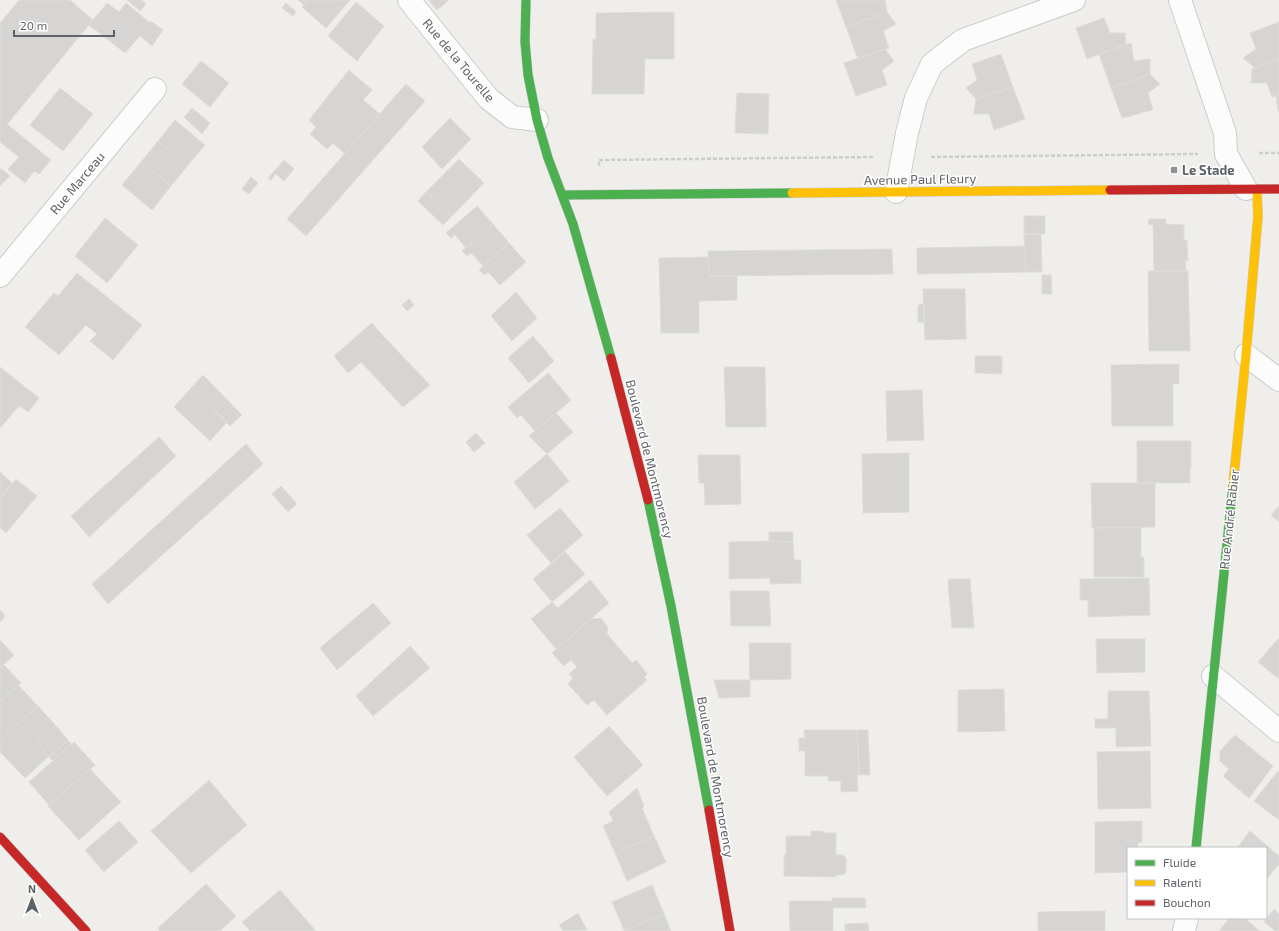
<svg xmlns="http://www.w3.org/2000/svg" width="1279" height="931" viewBox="0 0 1279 931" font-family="'Exo 2',sans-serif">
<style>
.building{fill:#d6d5d3;stroke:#deddd9}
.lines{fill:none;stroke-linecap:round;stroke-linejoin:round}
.street-casing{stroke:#cbcccc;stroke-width:24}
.fast-casing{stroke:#cacacb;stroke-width:10}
.slow-casing{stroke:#cacacb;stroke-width:10}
.jam-casing{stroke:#cacacb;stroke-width:10}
.path{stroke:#cacfcc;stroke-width:2.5;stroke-dasharray:4 2;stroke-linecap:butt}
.street{stroke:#fdfcfc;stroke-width:22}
.fast{stroke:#4caf50;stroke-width:9}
.slow{stroke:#ffc107;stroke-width:9}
.jam{stroke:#c62828;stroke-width:9}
.poi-dot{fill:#919496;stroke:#fff;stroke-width:1.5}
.labels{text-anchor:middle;stroke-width:3;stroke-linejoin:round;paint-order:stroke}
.street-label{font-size:13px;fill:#5f6368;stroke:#fff}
.poi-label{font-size:13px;font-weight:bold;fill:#5f6368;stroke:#fff;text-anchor:start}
</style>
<rect width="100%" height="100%" fill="#efeeea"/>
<path class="building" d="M19,0h51l23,20 -93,113v-110z
M127,0h14l5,4 -6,7z
M298,0h10l-4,5z
M308,0h42l-24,28 -24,-21z
M429,0h20l-12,10z
M836,0h49l2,12 -41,15z
M356,2l28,24 -27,35 -29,-25z
M107,3l12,9 7,-9 23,19h3l11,8 -11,16 -12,-10 -15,17 -36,-28z
M286,3l10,9 -3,4 -11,-8z
M674,12v47h-29l-1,35h-52l1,-55h3v-26z
M887,12l9,12 -13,7 6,17 -31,11 -12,-32z
M1104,18l6,15h15l1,11 -39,15 -11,-31z
M1279,22v37l-24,9 -12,-10 13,-9 -6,-16z
M1131,43l3,18 16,-2v15l-39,14 -12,-34z
M885,49l9,12 -12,9 5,15 -31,11 -12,-33z
M1001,54l12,33 -37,12 -10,-11 11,-8 -5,-16z
M1279,59v36l-7,2 -5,-14h-16l1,-14z
M201,61l28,22 -19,24 -28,-23z
M349,70l23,20 -9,10 17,14 -35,40 -12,-11 -6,6 -17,-15 6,-7 -7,-7z
M1150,74l10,10 -12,9 5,17 -31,8 -11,-30z
M406,84l19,17 -119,135 -19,-17z
M1013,87l12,32 -31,11 -5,-16h-15l2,-15z
M60,88l33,26 -30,37 -33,-26z
M737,93l32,1 -1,40 -33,-1z
M1279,95v16h-1l-2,-14z
M192,108l18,15 -8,11 -18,-17z
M450,118l21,21 -29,30 -20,-22z
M175,120l30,25 -17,20 -30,-24z
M7,124l44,36 -12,14 -5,-3 -9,12 -17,-14 11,-12 -19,-15v-9z
M158,141l30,24 -17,21 -30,-24z
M459,159l25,24 -32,33 -26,-24z
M284,160l10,9 -10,12 -8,-7 -5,6 -3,-2z
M141,162l30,24 -19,24 -30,-25z
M0,168l10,8 -10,10z
M251,177l7,6 -9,11 -7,-5z
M426,192l26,24 -9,9 -25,-24z
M477,206l16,18 -27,24 -11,-13 -4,3 -5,-5z
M1024,216h21v18h-21z
M105,218l33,27 -31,38 -32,-27z
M1149,219h17v5l18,1v15h3l1,21 -3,-1 1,11h-32l-1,-46 -5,-1z
M493,224l16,19 -26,23 -12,-13 -4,3 -5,-5z
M1024,234h17l1,38h-16z
M509,243l17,19 -26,23 -12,-13 -4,3 -5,-5z
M1025,246l1,26 -109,2v-26z
M892,249l1,25 -184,2 -1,-25z
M708,257l1,19h28v24l-38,1v32h-38l-2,-75z
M1148,271h40l2,80h-41z
M77,273l65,52 -29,35 -23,-19 7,-7 -11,-9 -27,30 -34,-28 29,-34 4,3z
M1042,275h9l1,19h-10z
M923,289h42l1,50 -41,1z
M516,292l21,26 -25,23 -21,-25z
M409,299l5,6 -7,6 -5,-6z
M924,304v18h-6v-17z
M372,323l15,17 -6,5 -16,-16z
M365,329l16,16 6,-5 43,45 -27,22 -42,-45 -13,11 -14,-17z
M533,336l21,25 -25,22 -21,-25z
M975,356h27v18l-27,-1z
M1179,364v20h-6v42h-61l-1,-61z
M0,367l39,31 -11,14 -9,-6 -19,22z
M724,367h41l1,60h-40z
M548,373l23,27 -36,31 -14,-16 -4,3 -9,-11z
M203,375l39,40 -12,11 -38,-39z
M192,387l35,35 -17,19 -36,-34z
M922,390l2,50 -37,1 -1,-50z
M556,413l17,19 -26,22 -18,-18z
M476,433l9,10 -11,9 -8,-10z
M159,437l17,19 -87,81 -18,-21z
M1137,441h54v27h-1v15h-53z
M246,444l17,20 -155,140 -16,-20z
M909,453v59l-46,1 -1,-59z
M547,454l22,27 -34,28 -21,-27z
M698,455h42l1,49 -36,1 -1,-22h-5z
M0,472l12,11 -12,16z
M16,479l21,17 -31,37 -6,-5v-29z
M1091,483h64v44l-63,1z
M281,486l16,18 -9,8 -16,-18z
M1279,506v16l-8,-7z
M560,508l23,27 -32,28 -24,-28z
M1141,527v30h3v20h-50v-49z
M769,532h24v10l-24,-1z
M769,541l24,1 1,18h7v23l-31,1v-6l-41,1v-37z
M565,552l20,22 -33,28 -19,-23z
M1149,578l1,37 -62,2v-17h-8v-21z
M949,579h21l4,49h-22l-4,-45z
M590,580l19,23 -53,46 -25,-30 21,-17 6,6z
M730,591h39l2,35h-40z
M373,603l18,20 -54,47 -17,-22z
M0,610l5,6 -5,6z
M601,618l7,9 -1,7 25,29 4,-3 11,14 -3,3 3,3 -40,35 -13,-15 -7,5 -19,-21 5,-6 -4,-4 8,-7 -6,-7 -7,6 -12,-13 39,-34z
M1279,638v41l-21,-17z
M1096,639h49v33l-48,1z
M0,640l14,15 -14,13z
M749,643h42v36l-41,1z
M410,646l20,22 -57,48 -17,-20z
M4,665l17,18 -21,19v-34z
M714,680h36v17l-31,1z
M18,685l20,21 -38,34v-38z
M1004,689l1,42 -47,1v-42z
M1108,691h41l2,55 -35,1v-19h-21v-9h13z
M38,706l18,20 -19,16 12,14 -24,22 -25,-26v-12z
M56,726l12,14 -19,17 -12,-15z
M609,726l34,39 -36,31 -33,-39z
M804,730h53l2,45h-2l1,16 -17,1v-11h-13v-5h-23v-25h-6v-13h6z
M857,730h11l2,45h-11z
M1235,735l38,31 -24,32 -26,-22 6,-7 -9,-8v-10z
M68,740l3,4 -18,17 -4,-4z
M74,742l21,23 -46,40 -20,-23z
M1150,751l1,57 -53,1 -1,-57z
M90,769l31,33 -42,38 -31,-34z
M1278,771l1,1v48l-25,-19z
M209,780l38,45 -56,48 -40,-42z
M637,788l7,18 -2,2 12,28 -39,17 -12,-27 10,-5 -4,-9z
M119,821l19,21 -34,30 -19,-22z
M1142,821v21l-4,1v5h-10v24l-33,1v-51z
M811,831h9v2l1,-2h2v2h13v22h7l3,3v14l-3,3h-7v2l-52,-1v-21h2v-19h25z
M1250,831l29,25v8l-13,16v-32h-29z
M654,836l12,26 -39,19 -12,-28z
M206,884l30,32 -16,15h-60l-2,-3z
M652,885l12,29 -40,16 -12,-28z
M280,890l36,41h-66l-8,-9z
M832,898h33l1,10h-33v23h-43l-1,-30h43z
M1274,909l5,5v17h-4l-11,-9z
M1105,911v20h-67v-19z
M578,913l9,17 -24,1 -4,-6z
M664,914l7,17h-46l-1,-1z
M1230,918h14l16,13h-41z
M868,923l1,8h-24v-7z"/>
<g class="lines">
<g class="street-casing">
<path id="street" d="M409,0l79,98 24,19 25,3
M1180,0l45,133 1,21 20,35
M896,192l11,-59 9,-35 16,-34 31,-24 111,-40
M0,276l155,-187
M1246,355l33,25
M1213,676l66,55
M1184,931l3,-13"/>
</g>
<g class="fast-casing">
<path id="fast" d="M526,0l-1,42 3,33 9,45 11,38 25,66 38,134
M562,195l230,-2
M648,500l23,106 38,204
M1196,848l37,-363"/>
</g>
<g class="slow-casing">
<path id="slow" d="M792,193l318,-3
M1233,485l13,-130 12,-139 -1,-26"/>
</g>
<g class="jam-casing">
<path id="jam" d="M1110,190l169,-1
M611,358l37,142
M709,810l21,121
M0,837l86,94"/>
</g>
<path class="path" d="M1259,153h20
M931,157l267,-3
M599,166v-6l275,-3"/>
<use href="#street" class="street"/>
<use href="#fast" class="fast"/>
<use href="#slow" class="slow"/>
<use href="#jam" class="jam"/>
</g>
<rect class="poi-dot" x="1170" y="166" width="8" height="8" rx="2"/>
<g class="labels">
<g class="street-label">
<text transform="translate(459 60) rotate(50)" y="5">Rue de la Tourelle</text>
<text transform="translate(920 179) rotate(-1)" y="5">Avenue Paul Fleury</text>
<text transform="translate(77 183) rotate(-50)" y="5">Rue Marceau</text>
<text transform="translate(650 459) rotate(76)" y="5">Boulevard de Montmorency</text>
<text transform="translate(1229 519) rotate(-84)" y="5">Rue André Rabier</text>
<text transform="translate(716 777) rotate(80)" y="5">Boulevard de Montmorency</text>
</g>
<g class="poi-label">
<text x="1182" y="175">Le Stade</text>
</g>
</g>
<rect x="1127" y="847" width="140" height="72" fill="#ffffff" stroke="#bfc1c3"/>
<rect x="1135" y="860" width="20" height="6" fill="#4caf50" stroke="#bfc1c3"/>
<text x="1163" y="867" font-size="12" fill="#5f6368">Fluide</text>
<rect x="1135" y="880" width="20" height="6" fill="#ffc107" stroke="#bfc1c3"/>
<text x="1163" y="887" font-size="12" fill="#5f6368">Ralenti</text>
<rect x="1135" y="900" width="20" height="6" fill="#c62828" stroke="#bfc1c3"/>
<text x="1163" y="907" font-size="12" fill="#5f6368">Bouchon</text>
<g transform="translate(32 899)" stroke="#ffffff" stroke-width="3" paint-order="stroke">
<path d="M0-3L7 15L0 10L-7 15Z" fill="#5f6368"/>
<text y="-6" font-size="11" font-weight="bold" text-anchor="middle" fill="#5f6368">N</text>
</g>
<path d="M14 30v6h100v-6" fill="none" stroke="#5f6368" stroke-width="2"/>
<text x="20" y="30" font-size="12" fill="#5f6368" stroke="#ffffff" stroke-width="3" paint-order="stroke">20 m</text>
</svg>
